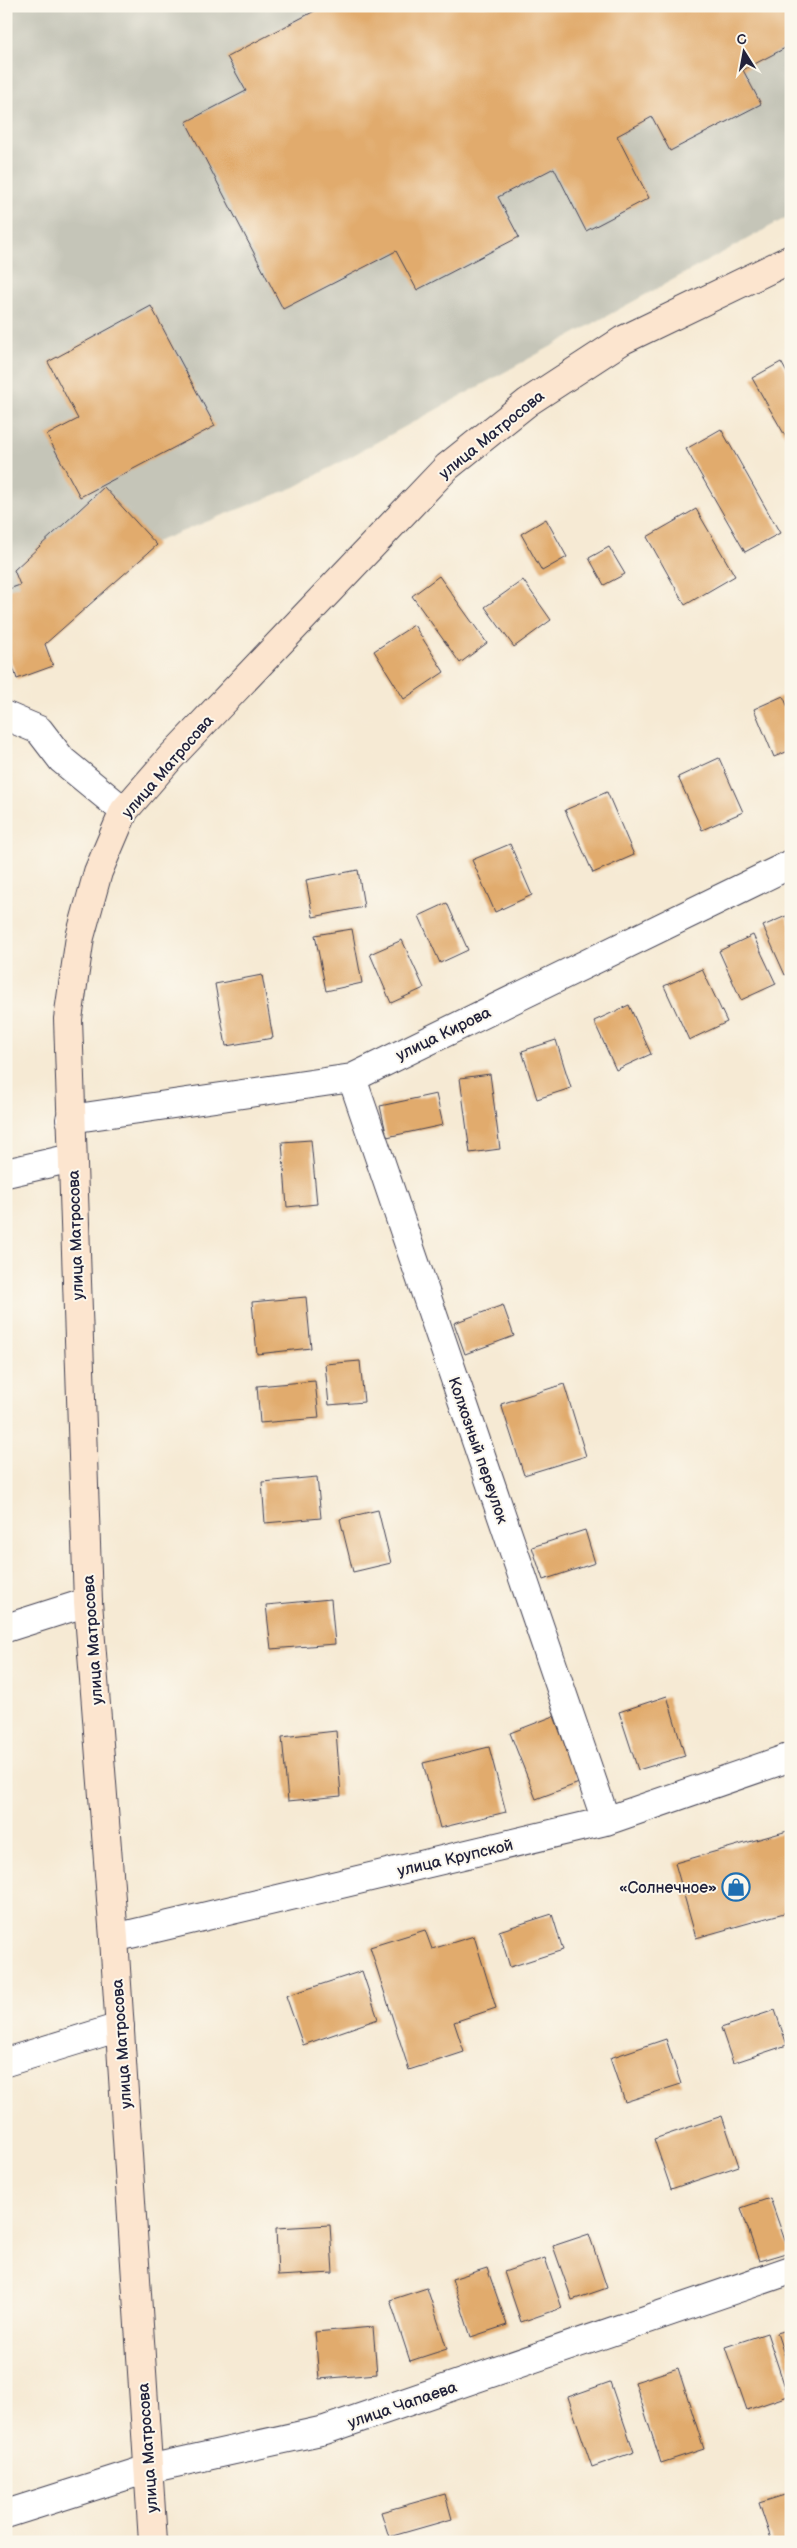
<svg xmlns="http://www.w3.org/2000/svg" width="797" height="2548" viewBox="0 0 797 2548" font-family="'Balsamiq Sans',sans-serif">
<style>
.industrial{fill:#c5c5b8}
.building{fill:#e1ab6d}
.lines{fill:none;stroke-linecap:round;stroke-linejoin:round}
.street-casing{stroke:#424052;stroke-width:30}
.secondary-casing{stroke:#424052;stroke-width:30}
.street{stroke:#fff;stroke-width:28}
.secondary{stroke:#fce5cf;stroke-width:28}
.labels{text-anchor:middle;stroke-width:4;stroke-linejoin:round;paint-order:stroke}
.street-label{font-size:16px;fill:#22223b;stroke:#fbf7ec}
.poi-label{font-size:16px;fill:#22223b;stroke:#fbf7ec;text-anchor:end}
</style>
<rect width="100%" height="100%" fill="#fbf7ec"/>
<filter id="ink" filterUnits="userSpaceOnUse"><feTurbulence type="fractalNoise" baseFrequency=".02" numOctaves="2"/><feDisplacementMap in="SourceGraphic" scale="10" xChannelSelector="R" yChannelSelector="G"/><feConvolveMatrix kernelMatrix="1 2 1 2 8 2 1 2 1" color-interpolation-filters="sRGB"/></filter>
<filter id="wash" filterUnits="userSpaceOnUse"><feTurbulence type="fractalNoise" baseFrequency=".0096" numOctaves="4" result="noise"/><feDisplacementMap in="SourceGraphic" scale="20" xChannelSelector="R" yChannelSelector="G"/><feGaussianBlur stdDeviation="1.12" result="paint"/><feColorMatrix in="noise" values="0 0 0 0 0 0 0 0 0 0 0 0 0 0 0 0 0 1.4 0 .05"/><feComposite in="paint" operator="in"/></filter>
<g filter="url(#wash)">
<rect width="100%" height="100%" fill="#f6ead4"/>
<path class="industrial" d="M6,6h785v209l-496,272 -289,114z"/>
<g id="blocks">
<path class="building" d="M324,6h467v39l-48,25 18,34 -91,47 -18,-34 -35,19 32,62 -63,33 -32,-63 -56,29 21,40 -102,53 -21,-39 -113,58 -97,-187 60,-31 -19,-34z
M151,306l64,120 -135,71 -33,-62 31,-16 -30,-57z
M781,362l10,18v66l-39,-68z
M721,429l59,104 -35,19 -59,-103z
M104,487l53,58 -112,99 8,22 -36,13 -11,-33v-56l14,-5 -6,-15z
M696,509l39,67 -50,29 -38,-68z
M546,519l21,38 -25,14 -21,-37z
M609,547l16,27 -21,11 -15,-27z
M439,576l48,67 -27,20 -48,-67z
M523,580l28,40 -37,27 -29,-40z
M414,625l30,47 -40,27 -30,-48z
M783,696l8,18v36l-17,7 -20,-48z
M719,758l24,54 -41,18 -24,-53z
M607,792l27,63 -41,18 -28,-63z
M510,844l22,51 -37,17 -23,-52z
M358,870l6,37 -51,10 -7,-37z
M447,903l21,47 -28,13 -21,-47z
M786,916l5,10v46l-6,3 -22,-49z
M352,929l10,54 -36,8 -11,-56z
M753,935l23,49 -35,16 -22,-49z
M402,940l22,48 -33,15 -21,-49z
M702,969l25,53 -38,18 -25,-54z
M262,975l11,63 -47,8 -11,-62z
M629,1005l22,49 -35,16 -22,-49z
M556,1040l15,48 -34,11 -15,-48z
M490,1074l10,75 -30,4 -10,-75z
M436,1094l7,31 -56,12 -7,-31z
M311,1140l6,64 -30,3 -5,-65z
M306,1297l5,51 -54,6 -5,-52z
M503,1305l11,31 -49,18 -11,-31z
M360,1361l4,41 -35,3 -4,-41z
M315,1381l4,37 -59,5 -3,-37z
M564,1384l22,72 -62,19 -23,-71z
M317,1477l4,41 -56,5 -3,-41z
M378,1510l13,53 -38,9 -13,-53z
M585,1530l10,33 -52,17 -11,-33z
M331,1599l4,45 -64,5 -5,-44z
M667,1696l18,60 -47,14 -19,-58z
M554,1716l25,67 -43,16 -26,-66z
M336,1731l5,65 -53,5 -6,-64z
M489,1747l17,65 -66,16 -17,-65z
M791,1830v81l-95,27 -21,-75z
M552,1914l11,36 -53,17 -11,-36z
M425,1930l7,19 42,-13 22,72 -42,14 10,30 -55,18 -39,-123z
M362,1971l16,48 -75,26 -17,-49z
M775,2010l12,35 -54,18 -12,-35z
M666,2039l15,45 -56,18 -15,-44z
M722,2116l17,50 -68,23 -17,-50z
M770,2198l19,54 -30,9 -18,-53z
M330,2225l3,48 -55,3 -2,-48z
M589,2234l18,54 -35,12 -19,-54z
M545,2258l17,50 -41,14 -17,-50z
M487,2268l20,57 -36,12 -19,-58z
M427,2288l20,61 -37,12 -20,-61z
M373,2327l4,47 -58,5 -4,-47z
M791,2329v43h-1l-13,-39z
M767,2333l21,63 -41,14 -22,-63z
M678,2368l26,81 -43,14 -26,-81z
M610,2382l24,70 -42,15 -24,-70z
M791,2493v49h-19l-13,-39z
M445,2494l7,25 -63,18 -8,-25z"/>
</g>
</g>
<g filter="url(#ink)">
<use href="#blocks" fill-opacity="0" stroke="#424052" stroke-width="1"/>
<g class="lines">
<g class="street-casing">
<path id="street" d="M6,716l33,14 23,30 62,51
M352,1078l254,743
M70,1119l282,-41 439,-214
M6,1173l66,-15
M6,1628l82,-26
M114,1938l492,-117 185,-64
M6,2062l114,-35
M6,2514l142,-45 177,-39 466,-160"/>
</g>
<g class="secondary-casing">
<path id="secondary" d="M153,2542l-39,-604 -26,-336 -20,-583 12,-82 18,-65 26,-61 46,-53 277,-291 81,-65 95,-62 168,-81"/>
</g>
<use href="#street" class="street"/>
<use href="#secondary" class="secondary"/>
</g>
</g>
<defs>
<g id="shop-ring" transform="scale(1.4375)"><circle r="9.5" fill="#fbf7ec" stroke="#1f6fb2" stroke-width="1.5"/><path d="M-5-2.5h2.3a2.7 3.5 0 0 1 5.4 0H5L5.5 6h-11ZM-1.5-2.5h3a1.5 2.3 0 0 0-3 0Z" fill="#1f6fb2"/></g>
</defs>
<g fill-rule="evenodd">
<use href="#shop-ring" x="736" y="1887"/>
</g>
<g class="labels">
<g class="street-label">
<text transform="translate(491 434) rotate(-39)" y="6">улица Матросова</text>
<text transform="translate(167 766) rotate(-49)" y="6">улица Матросова</text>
<text transform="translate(443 1033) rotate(-26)" y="6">улица Кирова</text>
<text transform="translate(75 1235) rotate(-92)" y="6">улица Матросова</text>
<text transform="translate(479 1450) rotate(71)" y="6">Колхозный переулок</text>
<text transform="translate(92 1640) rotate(-94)" y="6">улица Матросова</text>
<text transform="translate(455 1857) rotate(-13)" y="6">улица Крупской</text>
<text transform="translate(121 2044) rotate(-94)" y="6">улица Матросова</text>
<text transform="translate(402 2404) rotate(-19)" y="6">улица Чапаева</text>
<text transform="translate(147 2448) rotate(-94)" y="6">улица Матросова</text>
</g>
<g class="poi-label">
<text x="717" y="1893">«Солнечное»</text>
</g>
</g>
<rect width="797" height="2548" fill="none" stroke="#fbf7ec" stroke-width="25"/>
<g transform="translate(744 52) rotate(349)" stroke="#fbf7ec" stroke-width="4" paint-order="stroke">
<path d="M0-4L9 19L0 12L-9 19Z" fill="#22223b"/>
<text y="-8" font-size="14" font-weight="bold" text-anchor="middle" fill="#22223b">С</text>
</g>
</svg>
